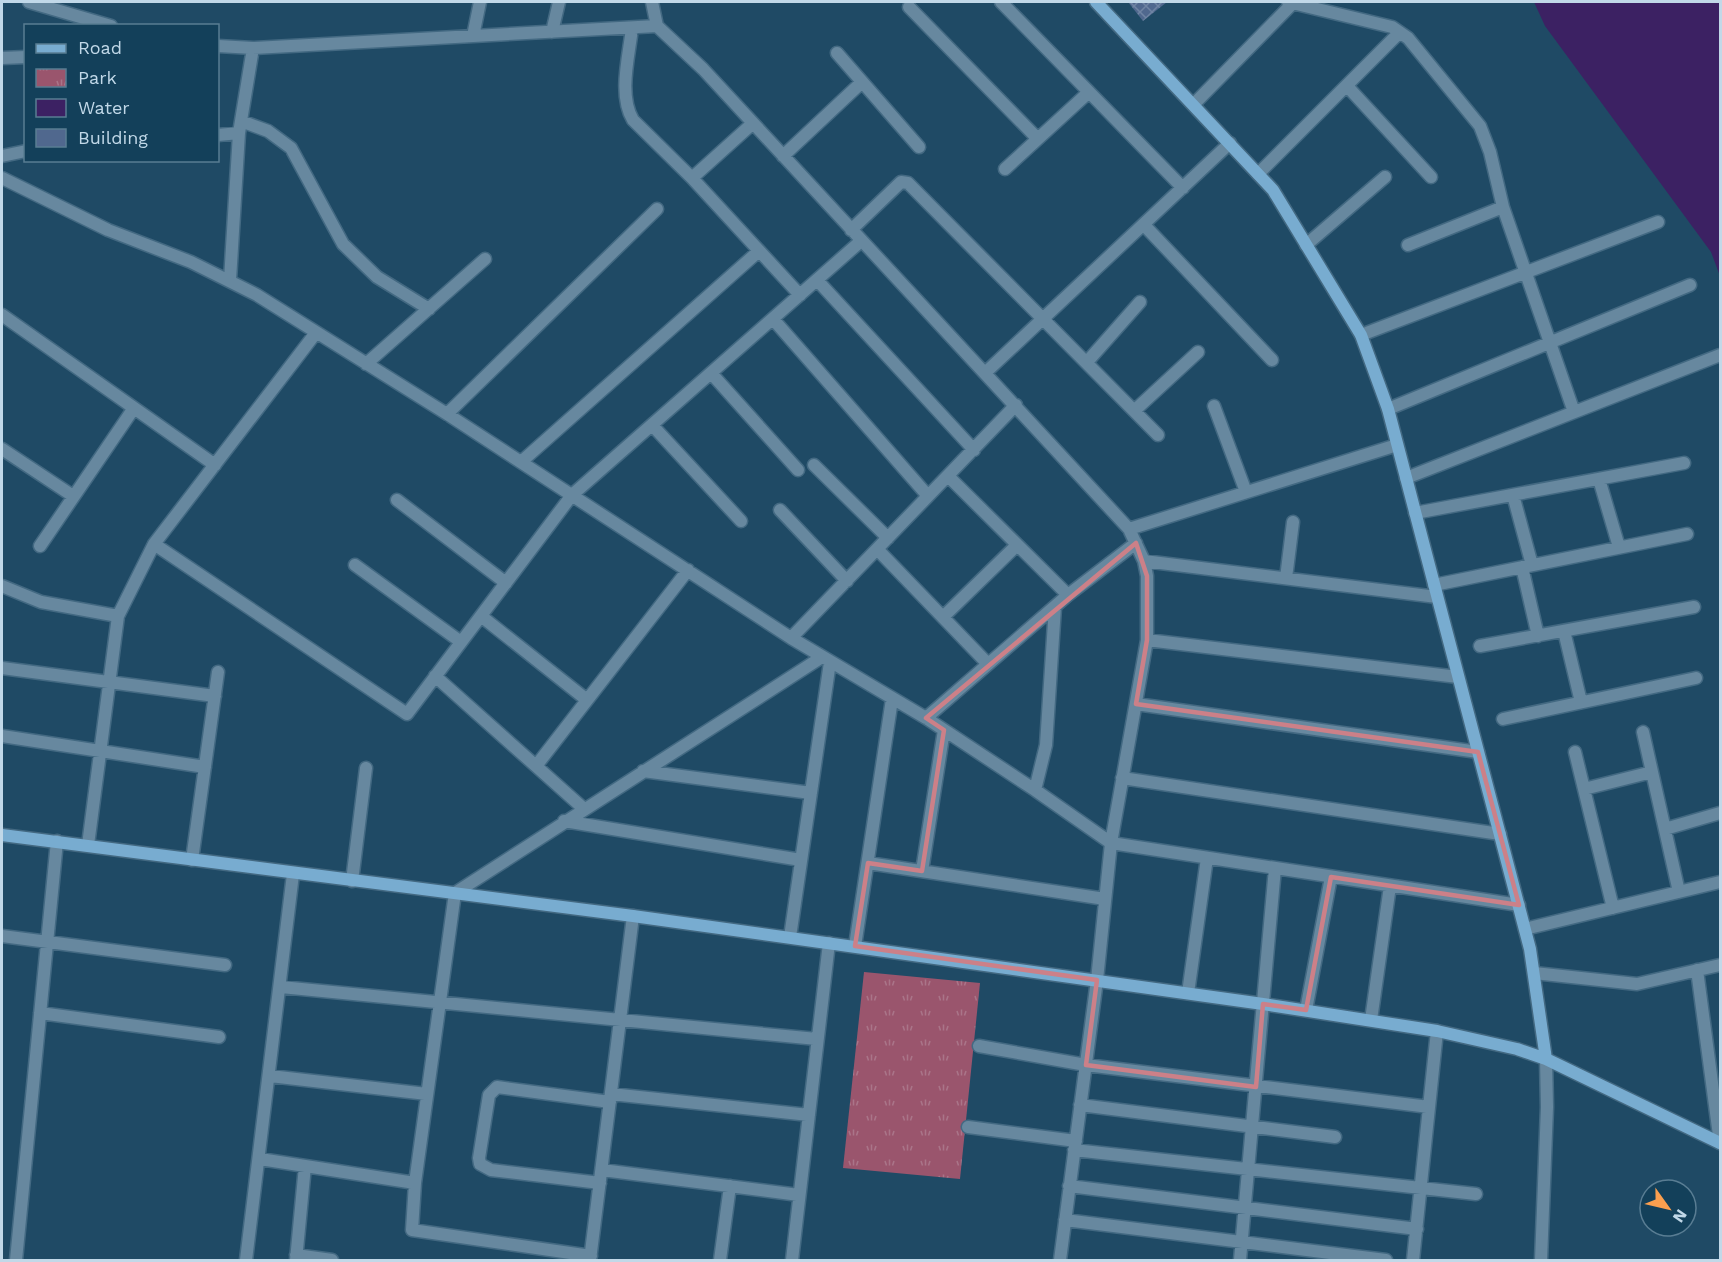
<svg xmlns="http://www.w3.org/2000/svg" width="1722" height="1262" viewBox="0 0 1722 1262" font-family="'Work Sans',sans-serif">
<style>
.park{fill:url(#park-tufts)}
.water{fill:#3c2163}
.building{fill:url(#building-cross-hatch)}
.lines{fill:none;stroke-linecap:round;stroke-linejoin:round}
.street-casing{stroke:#436982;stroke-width:15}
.secondary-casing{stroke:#436982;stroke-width:15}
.street{stroke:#67889f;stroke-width:12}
.secondary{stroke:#78acd0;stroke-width:12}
.marked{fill:none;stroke:#cc8088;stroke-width:4.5;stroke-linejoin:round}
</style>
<defs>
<pattern id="park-tufts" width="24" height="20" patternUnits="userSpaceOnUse" patternTransform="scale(1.5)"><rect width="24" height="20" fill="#9a556d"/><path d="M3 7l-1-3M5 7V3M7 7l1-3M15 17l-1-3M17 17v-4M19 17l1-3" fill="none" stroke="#aa7589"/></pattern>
<pattern id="building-cross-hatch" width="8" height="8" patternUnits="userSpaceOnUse" patternTransform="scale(1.5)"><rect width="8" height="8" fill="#50688e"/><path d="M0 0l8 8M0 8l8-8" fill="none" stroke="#6f84a3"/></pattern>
</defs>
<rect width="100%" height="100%" fill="#1f4a65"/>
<path class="park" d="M864,972l116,11 -20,196 -117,-11z"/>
<path class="water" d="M1534,2h186v274l-9,-24 -166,-226z"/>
<path class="building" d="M1128,2h39l-24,19z"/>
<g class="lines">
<g class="street-casing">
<path id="street" d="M29,2l82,24
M652,2l5,24 46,43 426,460 15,32 3,15v64l-36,203 -14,137 -37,280
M1001,2l182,186
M1288,2l104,25 16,11 72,88 10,26 13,55 71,205
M909,7l128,131
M632,28c-3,28 -14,67 1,92l59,58 108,117
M552,32l7,-30
M473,36l7,-34
M218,46l35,2 404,-22
M837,53l82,94
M2,58l24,-1
M1347,86l84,91
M1194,104l99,-101
M241,121l27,10 23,17 52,96 34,33 52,32
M218,135l21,-2
M2,156l24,-5
M783,156l79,-74
M1005,169l84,-77
M1258,174l141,-141
M2,178l106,52 83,32 66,33 190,119 344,224 135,80 109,72 76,53 408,62
M692,178l60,-54
M1144,225l128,135
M851,230l50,-48 7,1 250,252
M1306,245l79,-68
M1408,245l95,-38
M230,280l9,-147 14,-85
M817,280l157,170
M2,315l213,150
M773,319l155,177
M1361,335l297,-113
M1087,362l53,-60
M366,364l119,-105
M711,373l87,97
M985,373l245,-230
M1214,406l32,86
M1388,409l302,-124
M1134,411l64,-59
M447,414l210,-205
M652,425l89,96
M2,449l71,47
M521,462l238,-211
M814,465l74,73
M948,476l120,119
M1406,478l314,-123
M1599,479l20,68
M1513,495l19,70
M397,500l109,83
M780,510l67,71
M1415,513l269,-50
M1129,529l268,-84
M154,544l253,170 165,-219 289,-254
M40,546l94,-138
M877,549l111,115
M1144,561l293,36
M355,565l106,77
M1522,567l16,69
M1286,578l7,-56
M1434,585l253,-51
M2,586l39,16 77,14
M481,616l106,84
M943,617l74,-72
M1564,631l17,71
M791,638l225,-233
M1147,640l311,37
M1480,646l214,-39
M2,668l213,28
M435,676l148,132
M1136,704l342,48
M926,718l142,-123 68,-52
M1503,719l193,-41
M1643,732l36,160
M2,736l203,31
M1575,752l38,156
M536,766l152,-196
M643,771l168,22
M1122,778l378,56
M1584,789l68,-17
M1035,790l11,-45 9,-138
M564,821l237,39
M1665,829l55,-16
M88,845l30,-229 36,-72 161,-210
M192,860l26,-188
M868,863l237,36
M922,871l22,-141
M352,881l14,-113
M1525,929l195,-47
M2,936l223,29
M790,937l40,-275
M855,946l37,-247
M1697,970l23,173
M1534,973l103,11 83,-19
M281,987l536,52
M1188,993l19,-135
M1306,1010l25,-133
M40,1013l179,24
M1371,1020l19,-134
M979,1046l107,19 343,42
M270,1076l157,18
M611,1094l198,21
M1080,1105l255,32
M968,1127l108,14
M1074,1150l402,44
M260,1159l155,24
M602,1170l197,25
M600,1183l-109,-13 -11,-6 -1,-6 10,-63 8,-8 113,15
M1069,1186l348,43
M1065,1220l321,40
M296,1255l36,5
M591,1256l-179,-26 3,-47 40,-290 367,-236
M16,1260l41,-419
M246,1260l47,-386
M296,1260l9,-94
M590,1260l43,-344
M720,1260l10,-74
M792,1260l37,-317
M1240,1260l35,-392
M1413,1260l24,-229
M1541,1260l6,-153 -1,-48"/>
</g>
<g class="secondary-casing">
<path id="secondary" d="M1096,2l177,188 88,145 27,74 142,540 16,110
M2,835l631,81 630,88 174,27 80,18 29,10 174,84"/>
</g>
<use href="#street" class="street"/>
<use href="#secondary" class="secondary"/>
</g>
<path class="marked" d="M1136,543l11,33v64l-11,64 342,48 41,153 -188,-28 -25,133 -43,-6 -7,83 -170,-22 11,-85 -242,-34 13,-83 54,8 22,-141 -18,-12z"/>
<rect width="1722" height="1262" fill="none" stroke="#c1d8e8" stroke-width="6"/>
<rect x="24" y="24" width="195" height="138" fill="#13405a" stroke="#597d93" stroke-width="1.5"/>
<rect x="36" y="44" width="30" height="9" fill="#78acd0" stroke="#597d93" stroke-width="1.5"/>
<text x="78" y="54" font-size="18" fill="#c1d8e8">Road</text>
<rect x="36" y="69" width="30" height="18" fill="url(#park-tufts)" stroke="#597d93" stroke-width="1.5"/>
<text x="78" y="84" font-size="18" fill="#c1d8e8">Park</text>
<rect x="36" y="99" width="30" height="18" fill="#3c2163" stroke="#597d93" stroke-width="1.5"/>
<text x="78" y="114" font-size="18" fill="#c1d8e8">Water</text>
<rect x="36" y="129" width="30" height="18" fill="#50688e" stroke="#597d93" stroke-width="1.5"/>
<text x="78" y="144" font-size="18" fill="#c1d8e8">Building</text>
<g transform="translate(1668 1208) rotate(124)"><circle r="28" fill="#13405a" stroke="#597d93" stroke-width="1.5"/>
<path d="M0-4.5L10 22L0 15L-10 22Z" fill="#fa9f4f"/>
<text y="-9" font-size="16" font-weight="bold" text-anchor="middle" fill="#c1d8e8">N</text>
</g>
</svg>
